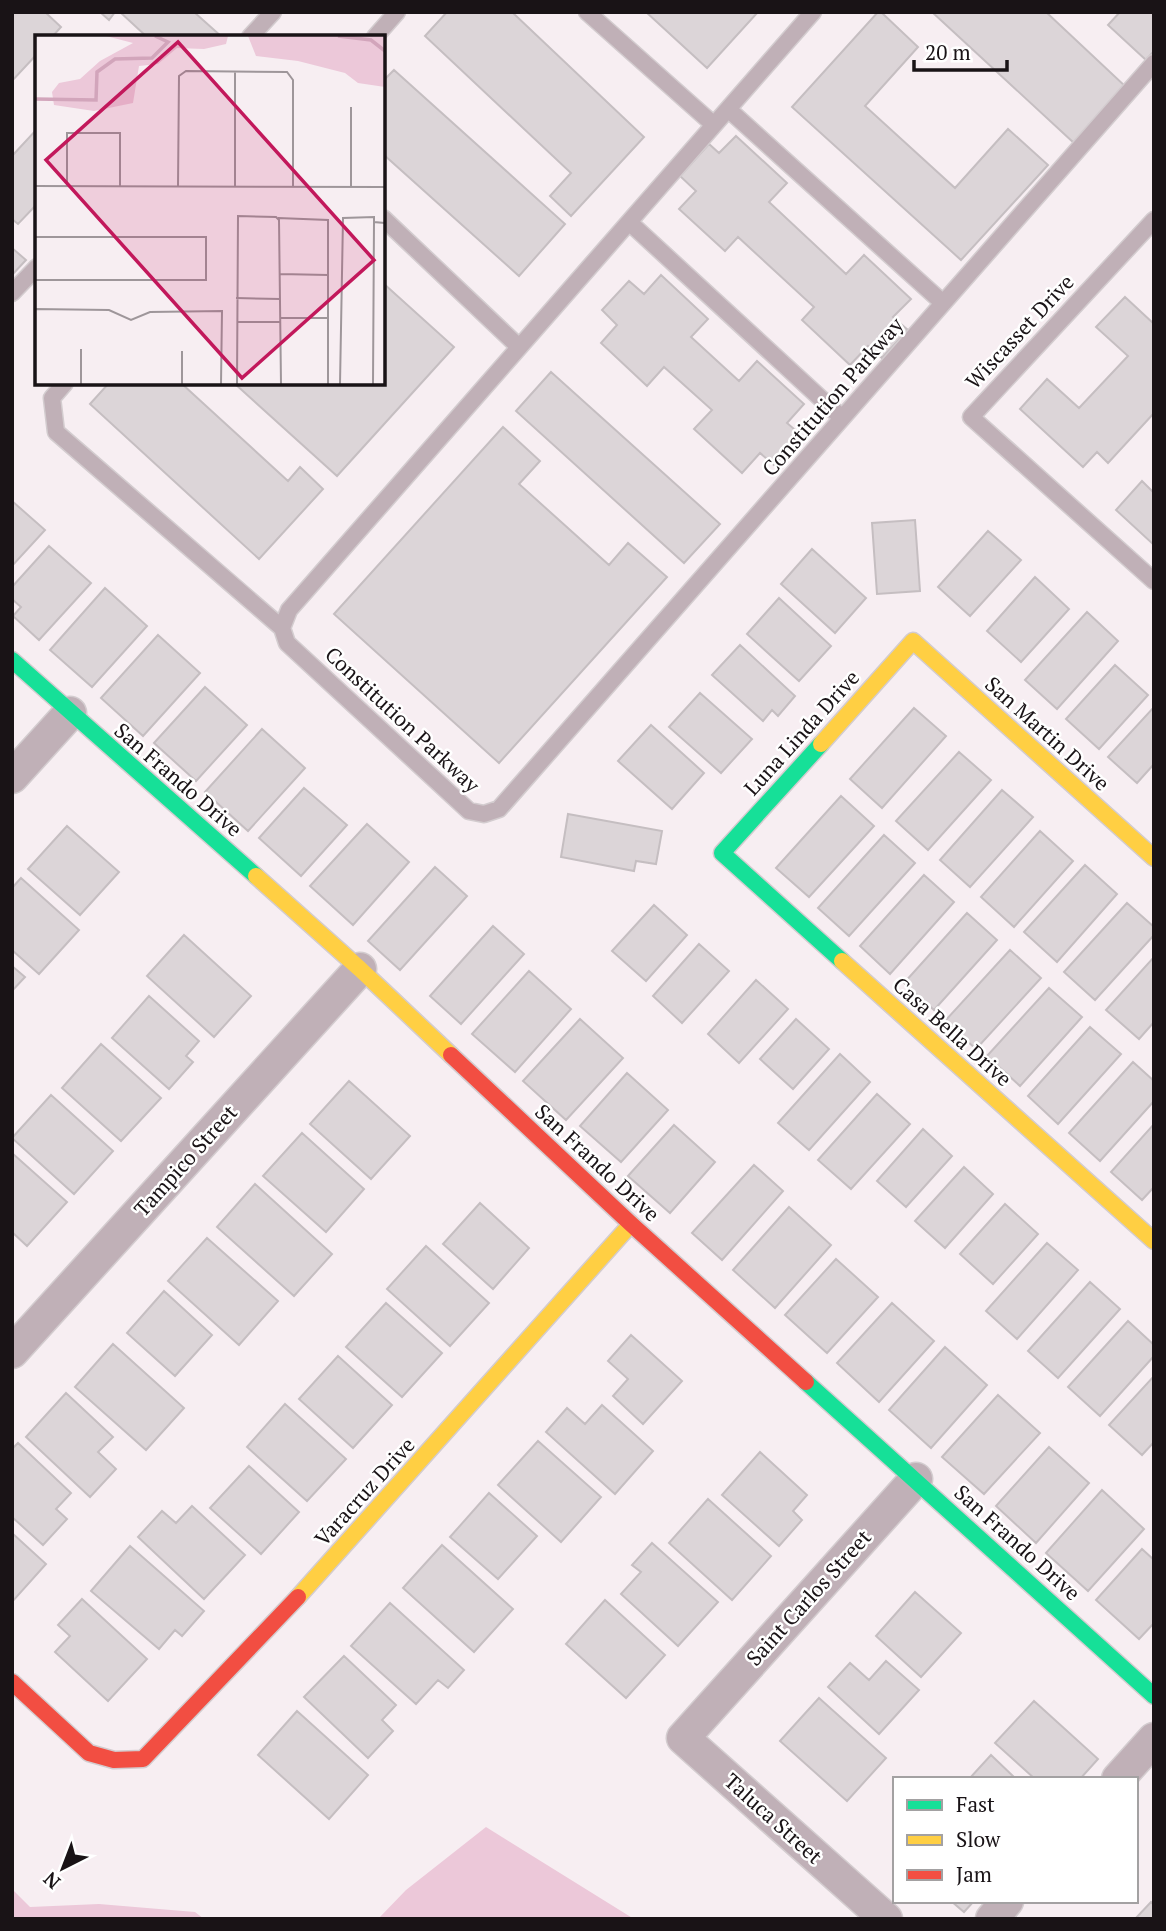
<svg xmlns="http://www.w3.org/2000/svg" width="1166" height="1931" viewBox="0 0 1166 1931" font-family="'PT Serif',serif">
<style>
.green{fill:#ecc8d9}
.building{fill:#dcd5d8;stroke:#c5bec1;stroke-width:2}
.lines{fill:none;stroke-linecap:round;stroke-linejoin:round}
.lane-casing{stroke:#d3cccf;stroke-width:19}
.street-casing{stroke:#d3cccf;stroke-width:35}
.fast-casing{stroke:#d3cccf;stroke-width:19}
.slow-casing{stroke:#d3cccf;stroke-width:19}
.jam-casing{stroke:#d3cccf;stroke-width:19}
.lane{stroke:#c0b0b7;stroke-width:16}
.street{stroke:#c0b0b7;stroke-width:32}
.fast{stroke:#16e098;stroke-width:16}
.slow{stroke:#ffcf43;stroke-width:16}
.jam{stroke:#f24e42;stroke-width:16}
.labels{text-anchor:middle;stroke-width:5;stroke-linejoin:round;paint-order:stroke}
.street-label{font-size:21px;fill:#191316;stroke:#fff}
.inset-river{fill:none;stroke:#d2a5bb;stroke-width:3.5}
.inset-road{fill:none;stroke:#9e969a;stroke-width:2}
.view{fill:#c2185b;fill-opacity:0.15;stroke:#c2185b;stroke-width:3.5}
.inset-edge{fill:none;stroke:#191316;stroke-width:3.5}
</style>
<rect width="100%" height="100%" fill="#f7eef2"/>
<path class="green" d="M486,1827l148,92h-256l28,-29z
M12,1889l18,18 69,-3 96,8 9,7h-192z"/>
<path class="building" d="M13,12h32l16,15 -9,10h-15v17l-25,27z
M100,12h15l-6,8z
M120,12h74l28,25h-75z
M447,12h65l132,125 -73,79 -21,-20 21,-23 -146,-137z
M646,12h112l-51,56z
M878,12h3l37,35 -53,59 90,82 53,-59 40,36 -87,95 -169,-153z
M932,12h114l80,75 -52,56z
M1120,12h34v39l-8,9 -38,-35z
M394,70l171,154 -46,52 -136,-122v-73z
M37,129v75l-19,20 -6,-5v-63z
M736,136l51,47 -18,19 77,72 18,-19 47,44 -18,18 15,13 -26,28 -14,-12 -18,19 -48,-45 12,-13 -76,-70 -13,14 -46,-42 17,-18 -16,-15 29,-32 10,9z
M12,248l14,12 -14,15z
M661,275l47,44 -17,18 48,44 18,-20 47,43 -17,19 14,12 -27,30 -14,-12 -18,20 -48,-44 18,-19 -48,-43 -17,19 -46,-43 16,-18 -15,-15 27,-29 15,13z
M383,283l71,64 -117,129 -103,-93h149z
M1125,297l29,27v89l-46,50 -11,-11 -14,15 -63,-58 27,-30 32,29 49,-52 -32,-29z
M551,372l169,152 -36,39 -168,-152z
M109,383h72l107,98 12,-14 23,22 -64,70 -169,-155z
M503,427l37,34 -21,23 90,81 19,-22 39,34 -168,186 -165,-149z
M1142,481l12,12v52l-38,-35z
M12,501l33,29 -33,36z
M915,520l5,71 -43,3 -5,-71z
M988,531l33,29 -51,56 -32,-29z
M49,546l42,37 -52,57 -26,-24 8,-9 -9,-8v-12z
M812,549l54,49 -31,35 -54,-49z
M1035,577l34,32 -48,53 -34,-31z
M105,588l42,38 -55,61 -42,-37z
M779,598l52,48 -32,35 -52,-47z
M1087,612l31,29 -61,68 -32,-29z
M158,635l42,38 -57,63 -42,-38z
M740,645l55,51 -17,20 -6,-6 -9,11 -51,-46z
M1115,665l33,30 -49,54 -33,-30z
M205,687l42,38 -51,56 -42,-38z
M700,693l52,46 -31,34 -52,-46z
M1154,707v57l-17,19 -29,-26z
M914,708l32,28 -64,72 -32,-29z
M651,725l53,48 -32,36 -54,-48z
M262,729l43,39 -57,63 -43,-39z
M959,752l32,28 -63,70 -32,-29z
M304,788l43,37 -46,51 -42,-38z
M1002,790l31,27 -63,70 -30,-27z
M841,796l33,30 -65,71 -33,-29z
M568,814l94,17 -6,33 -20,-3 -2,10 -73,-14z
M367,824l42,38 -56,63 -43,-39z
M67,826l52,46 -39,43 -52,-46z
M1040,831l33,30 -59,66 -33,-30z
M884,835l31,28 -66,73 -31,-28z
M1085,865l32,29 -60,68 -33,-30z
M435,867l32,29 -67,74 -32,-29z
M924,875l30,27 -64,72 -30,-28z
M21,878l58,52 -40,44 -27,-24v-62z
M1127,903l27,24v8l-59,65 -31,-28z
M654,905l33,30 -41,46 -34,-30z
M967,913l30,27 -63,70 -30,-27z
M493,926l31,28 -63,70 -31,-28z
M184,935l67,61 -37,41 -67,-61z
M699,944l30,27 -47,52 -29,-27z
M1010,950l31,28 -65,71 -31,-28z
M1154,957v65l-15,17 -33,-29z
M12,966l13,11 -13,14z
M529,971l42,38 -56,63 -43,-38z
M756,980l32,29 -49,54 -31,-29z
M1049,988l33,29 -62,69 -33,-30z
M149,996l50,45 -13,15 7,6 -24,27 -57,-51z
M580,1019l43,39 -57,62 -43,-39z
M796,1019l33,30 -36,40 -33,-30z
M1090,1027l31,27 -63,70 -30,-28z
M101,1044l60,54 -40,43 -59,-53z
M840,1054l30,28 -61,68 -31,-27z
M1133,1062l21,19v20l-54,60 -31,-28z
M627,1073l41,37 -47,52 -41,-36z
M349,1081l61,55 -39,43 -61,-55z
M877,1094l33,30 -59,65 -33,-29z
M51,1095l62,56 -39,43 -62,-56z
M1154,1124v63l-12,13 -31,-28z
M674,1125l41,37 -45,51 -42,-37z
M923,1129l29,27 -46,51 -29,-26z
M302,1133l62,56 -38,43 -63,-56z
M12,1153l55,49 -40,44 -15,-14z
M754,1165l29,26 -61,69 -30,-27z
M964,1167l29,27 -48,54 -30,-27z
M255,1184l77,70 -38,42 -77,-69z
M480,1203l49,45 -36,41 -50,-45z
M1005,1204l33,30 -45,50 -33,-30z
M789,1207l42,38 -56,63 -42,-38z
M207,1238l71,63 -39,44 -71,-64z
M1047,1243l31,27 -61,69 -31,-28z
M426,1246l63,57 -39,43 -63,-57z
M836,1259l42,38 -51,56 -42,-38z
M1090,1282l30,27 -62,69 -30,-27z
M164,1291l48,44 -37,41 -48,-43z
M386,1303l56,50 -40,44 -56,-50z
M892,1303l42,38 -55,61 -42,-39z
M1128,1321l26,24v11l-54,60 -32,-29z
M631,1335l51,46 -39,43 -30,-28 15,-17 -20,-18z
M113,1344l71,64 -38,42 -71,-63z
M945,1347l42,38 -56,63 -42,-38z
M338,1356l54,49 -39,43 -54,-49z
M1154,1376v66l-12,13 -33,-30z
M66,1393l47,44 -15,15 18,17 -26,28 -64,-60z
M998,1395l42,38 -56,61 -42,-37z
M285,1404l61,55 -39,42 -60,-54z
M602,1405l51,46 -38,43 -69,-62 21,-24 18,16z
M538,1441l63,56 -40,45 -63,-57z
M18,1443l53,50 -15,16 11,10 -24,26 -31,-28v-68z
M1049,1447l40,36 -53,60 -40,-37z
M760,1452l47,43 -14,16 9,9 -23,26 -57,-51z
M249,1466l50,46 -38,42 -51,-46z
M1102,1490l42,39 -56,62 -42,-38z
M489,1493l48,43 -39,43 -48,-42z
M708,1499l63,57 -39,44 -63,-57z
M192,1506l53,49 -41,44 -66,-62 24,-26 14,12z
M12,1533l34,31 -34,38z
M652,1543l66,59 -40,44 -57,-52 20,-22 -9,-7z
M442,1545l71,64 -39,43 -71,-64z
M130,1546l74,65 -22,25 -7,-6 -16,19 -68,-58z
M1142,1549l12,11v63l-15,16 -43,-39z
M915,1592l46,41 -40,44 -45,-41z
M82,1599l65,60 -39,42 -53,-49 15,-16 -12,-11z
M605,1600l60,55 -39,43 -60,-54z
M390,1603l74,67 -16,18 -10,-8 -22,24 -65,-58z
M344,1656l52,49 -14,15 11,11 -25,27 -64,-61z
M886,1661l33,29 -40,44 -51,-47 22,-24 19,17z
M819,1698l67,60 -39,43 -67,-60z
M1034,1701l64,58 -18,20h-45l-40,-36z
M297,1711l71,64 -39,44 -71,-64z
M991,1755l25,24h-47z
M951,1901h23l-10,11z
M1151,1902l3,3v14h-19z"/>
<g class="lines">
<g class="lane-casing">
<path id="lane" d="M587,12l127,113
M813,12l-524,598 -7,18 5,15 182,168 15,3 15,-5 655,-746
M250,37l23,-25
M375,37l22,-25
M728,109l215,194
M383,218l136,129
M1154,220l-183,197 183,164
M629,222l213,196
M12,293l25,-26
M65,383l-13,15 4,34 226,196"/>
</g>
<g class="street-casing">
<path id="street" d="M12,777l58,-64
M12,1352l348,-383
M1118,1779l36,-40
M886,1919l-203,-181 233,-259
M992,1919l15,-18"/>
</g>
<g class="fast-casing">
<path id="fast" d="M12,660l244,216
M821,744l-99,109 120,108
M806,1382l348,314"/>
</g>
<g class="slow-casing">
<path id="slow" d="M821,744l92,-103 241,217
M256,876l104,93 91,86
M842,961l312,280
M298,1597l333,-373"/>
</g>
<g class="jam-casing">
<path id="jam" d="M451,1055l180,169 175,158
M12,1682l77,71 25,7 29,-1 155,-162"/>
</g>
<use href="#lane" class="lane"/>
<use href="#street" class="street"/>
<use href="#fast" class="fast"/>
<use href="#slow" class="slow"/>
<use href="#jam" class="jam"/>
</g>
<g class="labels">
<g class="street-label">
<text transform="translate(1020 332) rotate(-47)" y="7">Wiscasset Drive</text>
<text transform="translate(833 397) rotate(-49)" y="7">Constitution Parkway</text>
<text transform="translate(402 720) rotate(43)" y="7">Constitution Parkway</text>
<text transform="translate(802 733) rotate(-48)" y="7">Luna Linda Drive</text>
<text transform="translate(1047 734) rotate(42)" y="7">San Martin Drive</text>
<text transform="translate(178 780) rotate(41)" y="7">San Frando Drive</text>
<text transform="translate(952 1032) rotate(42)" y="7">Casa Bella Drive</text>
<text transform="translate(186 1161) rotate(-48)" y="7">Tampico Street</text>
<text transform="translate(597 1163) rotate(43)" y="7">San Frando Drive</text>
<text transform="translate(365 1492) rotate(-48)" y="7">Varacruz Drive</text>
<text transform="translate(1017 1543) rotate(42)" y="7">San Frando Drive</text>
<text transform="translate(809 1598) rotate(-48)" y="7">Saint Carlos Street</text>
<text transform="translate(773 1819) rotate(42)" y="7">Taluca Street</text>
</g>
</g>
<g transform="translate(35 35)">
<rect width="350" height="350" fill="#f7eef2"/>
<path d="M71,1h122l-2,8 -22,5 -27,-1 -19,16 -19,2 -6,37 -39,8 -40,-6 -2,-13 7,-9 21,-4 20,-18 33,-18zM213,1h137v51l-27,-4 -13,-10 -47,-12 -42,-5z" fill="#ecc8d9"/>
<path class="inset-river" d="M303,1l33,4 14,11M0,64l61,1 1,-28 18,-13 37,-1 16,-16 -13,-6"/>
<path class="inset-road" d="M316,72v80M0,151l350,1M32,151v-53h53v53M143,151l1,-110 7,-5 101,1 6,8v107M200,152v-115M243,183l50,2v164M0,202h171v43h-171M245,239l48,1M201,263l44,1M0,274l74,1 22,10 19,-8 72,-1 -1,73M246,283h47M202,287h44M0,345v-71M46,349v-35M147,349v-33M202,349l1,-168 38,1 3,3 2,164M305,349l3,-166 31,-1v5l11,1M338,349l1,-162"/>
<path class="view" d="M143,7l196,218 -132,118 -196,-218z"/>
<rect width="350" height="350" class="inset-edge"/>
</g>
<rect width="1166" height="1931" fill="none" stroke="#191316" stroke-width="28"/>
<rect x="893" y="1777" width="245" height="126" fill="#ffffff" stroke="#a3a1a2" stroke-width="2"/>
<rect x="907" y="1800" width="35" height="10" fill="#16e098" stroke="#a3a1a2" stroke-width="2"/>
<text x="956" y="1812" font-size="21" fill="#191316">Fast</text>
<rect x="907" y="1835" width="35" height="10" fill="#ffcf43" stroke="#a3a1a2" stroke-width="2"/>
<text x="956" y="1847" font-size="21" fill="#191316">Slow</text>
<rect x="907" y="1870" width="35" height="10" fill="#f24e42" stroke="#a3a1a2" stroke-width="2"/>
<text x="956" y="1882" font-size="21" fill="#191316">Jam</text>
<g transform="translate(63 1868) rotate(222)" stroke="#ffffff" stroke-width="5" paint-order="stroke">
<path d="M0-5L12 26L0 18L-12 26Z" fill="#191316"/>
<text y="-10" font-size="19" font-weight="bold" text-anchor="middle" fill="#191316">N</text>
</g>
<path d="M914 60v10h93v-10" fill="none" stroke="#191316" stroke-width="3.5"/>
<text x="925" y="60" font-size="21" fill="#191316" stroke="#ffffff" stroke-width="5" paint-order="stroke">20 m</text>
</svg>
